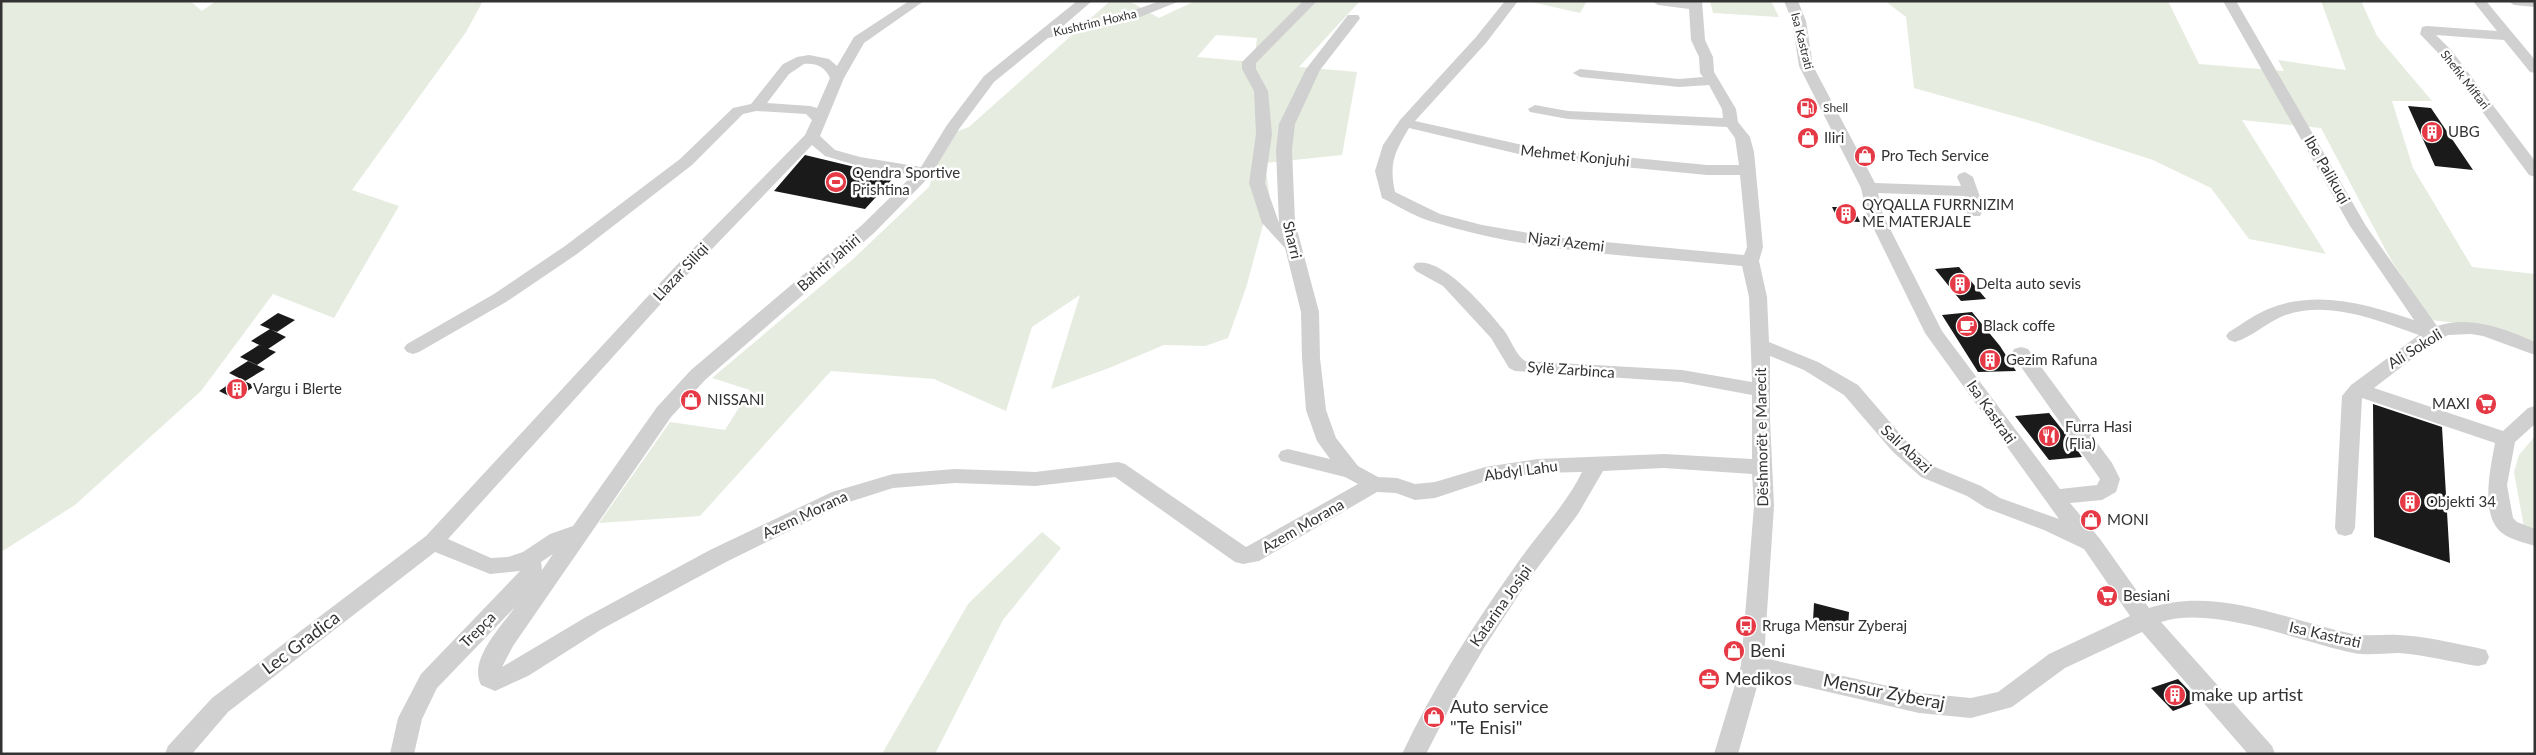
<svg xmlns="http://www.w3.org/2000/svg" width="2536" height="755" viewBox="0 0 2536 755" font-family="Lato,sans-serif">
<style>
.green{fill:#e6ecdf;fill-rule:evenodd}
.building{fill:#1a1a1a}
.lines{fill:none;stroke-linecap:round;stroke-linejoin:round}
.minor{fill:#d0d0d0;fill-rule:evenodd}
.labels{text-anchor:middle;stroke-width:5;stroke-linejoin:round;paint-order:stroke}
.far-street-label{font-size:12px;fill:#333;stroke:#fff}
.far-poi-label{font-size:12px;fill:#333;stroke:#fff;text-anchor:start}
.poi-label{font-size:15px;fill:#333;stroke:#fff;text-anchor:start}
.street-label{font-size:15px;fill:#333;stroke:#fff}
.near-street-label{font-size:18px;fill:#333;stroke:#fff}
.near-poi-label{font-size:18px;fill:#333;stroke:#fff;text-anchor:start}
</style>
<rect width="100%" height="100%" fill="#fff"/>
<path class="green" d="M1,1h189l12,10 14,-10h267l-17,31 -114,158 47,16 -65,112 -61,-24 -72,97 -126,114 -74,47z
M1110,1h19l30,17 36,-17h165l-61,66 58,5 -15,83 -77,8 5,36 -24,89 -18,50 -23,8 -41,-1 -55,23 -58,21 29,-94 -48,32 -26,84 -72,-32 -103,-8 -131,145 -101,7 71,-101 55,8 25,-40 -38,-12 140,-118 77,-73 18,-52 22,-8zM1216,35l41,3 -3,24 -57,-5z
M1527,1h60l-7,12z
M1710,1h61l8,16 -66,-4z
M1885,1h283l31,63 85,7 -6,-11 68,10 -25,-69h40l16,35 55,65h-40l21,67 59,99 63,7v69c-34,-17 -68,-19 -105,-23l-40,-62 -69,-130 -79,-8 84,134 -77,-15 -38,-51 -58,-28 -118,-38 -121,-34 -8,-71z
M2535,436v99l-10,-2 -11,-61 5,-17z
M1042,532l19,16 -58,72 -68,134h-53l86,-150z"/>
<path class="building" d="M2408,106l23,2 42,62 -38,-4z
M805,155l54,13 38,6 -32,35 -91,-18z
M1832,207h21l7,15 -21,-1z
M1959,267l27,32 -25,2 -26,-32z
M1972,312l28,34 16,25 -38,1 -36,-57z
M278,313l17,7 -18,12 -17,-7z
M270,329l16,8 -18,12 -17,-8z
M259,345l17,7 -19,13 -17,-8z
M248,361l17,8 -20,12 -16,-8z
M238,378l17,8 -20,13 -16,-8z
M2373,404l69,23 8,136 -76,-26z
M2049,413l23,29 10,15 -33,3 -34,-44z
M1814,603l35,9 -1,17 -35,-8z
M2178,679l21,22 -26,10 -22,-23z"/>
<g class="lines">
<path class="minor" d="M909,1h15l-60,42 -20,35 -24,58 15,14 25,7 61,10 26,-42 37,-49 93,-75h15l-30,26 64,-14 34,-12h20l-45,18 -87,19 -54,44 -35,47 -28,46 -57,58 -169,147 -34,37 -158,229 -11,21 84,-50 124,-67 122,-58 61,-18 62,-5 80,3 83,-10 7,2 121,83 112,-63 -13,-7 -64,-16 -3,-5 3,-5 7,-2 42,10 -13,-18 -11,-31 -4,-52 -1,-46 -16,-64 -23,-25 -13,-40 7,-49 -2,-43 -12,-22v-7l61,-61h14l-61,62v6l12,22 4,43 -7,49 14,40 -3,-73 3,-26 27,-55 42,-54h10l2,3 -2,3 -38,49 -25,54 -3,26 3,72 24,90 1,46 6,52 10,28 22,28 20,11 19,1 18,6 20,-2 50,-15 53,-8 126,-5 88,5v-64l-70,-13 -167,-11 -6,-3 -18,-30 -48,-52 -27,-15 -3,-4 3,-4c26,-7 72,47 87,66 8,10 12,25 22,32l157,9 70,12 -3,-85 -7,-31c-103,-10 -211,-13 -312,-45 -16,-5 -32,-15 -48,-23l-7,-27 8,-26 17,-25 76,-83 29,-36h13l-32,42 -71,78 125,28 167,16h32l-4,-27 -8,-11 -159,-8 -38,-7 -2,-3 7,-4 33,6 155,7 -1,-9 -13,-24 -30,2 -99,-10 -7,-4 7,-4 99,10 24,-2 -3,-4 -1,-16 -8,-17 -2,-31 -31,-4 -6,-4h50l3,39 8,17 1,15 22,37 2,13 12,15 4,15 9,95 -4,14 8,36 2,45 49,20 40,23 49,57 28,25 46,19 19,12 59,21 -134,-186 -58,-118 -6,-27 -62,-122 -7,-45 -8,-20h14l8,20 7,45 62,117 86,3 -4,-9 2,-3 6,-2 8,5 11,32 -4,7h-12l-4,-20 -86,-3 5,22 59,116 118,158 37,-4 3,-6 -86,-122 -2,-4 2,-4 7,-2 7,2 84,114 8,16 -4,13 -14,8 -32,3 30,36 49,69c67,-22 138,12 204,26 15,3 31,0 46,1 26,1 53,8 79,13l8,2 3,7 -3,7 -8,2c-26,-4 -53,-11 -79,-13 -14,0 -31,3 -45,0 -54,-11 -140,-48 -193,-31l111,124 3,8h-27l-106,-122 -77,36 -53,39 -41,11 -52,-5 -159,-37 -22,78h-24l27,-89 13,-159 -2,-32 -88,-6 -61,3 -25,43 -49,65 -45,69 -26,44 -32,62h-24c31,-66 70,-127 112,-186 22,-33 51,-61 68,-96l-44,1 -52,8 -51,17 -20,2 -19,-7 -19,-1 -118,69 -16,3 -8,-2 -120,-85 -80,9 -80,-3 -62,5 -47,15 -120,59 -124,67 -74,47 -33,15 -14,-6c-13,-25 20,-58 34,-78l-78,81 -15,31 -8,35h-24l8,-36 23,-44 99,-103 -30,3 -55,-22 -207,160 -36,42h-27l3,-8 44,-48 214,-162 248,-268 131,-133 7,-15 -6,-6 -50,-3 -13,3 -51,51 -115,89 -71,48 -87,50 -6,2 -6,-2 -3,-4 3,-4 87,-50 71,-48 115,-87 53,-51 18,-4 32,-40 14,-7 12,-2 20,4 8,7 17,-29zM804,64c12,-1 21,3 26,14l-13,30 -7,-2 -43,-3 22,-29zM1409,128l131,31 167,16h33l7,72 -3,8 -192,-18 -70,-12 -42,-11 -45,-22c-6,-28 -1,-39 14,-64zM812,145l13,11 34,10 54,9 -51,50 -171,145 -34,37 -84,119 -23,8 -27,18 -15,5 -17,1 -43,-19 238,-263zM1770,356l34,14 40,25 49,57 28,25 46,19 19,12 58,22 40,19 46,67 -81,38 -51,38 -27,6 -52,-5 -155,-35 10,-152 -4,-87zM553,554l-11,16 -1,-8z
M2223,1h13l130,225 71,100c33,-11 67,2 98,16v13l-52,-19 -12,-2 -23,1 -18,10 -56,43 129,43 25,-23 7,-2v18l-20,18 -8,43 6,33 4,4 18,7v17c-10,-3 -25,-7 -33,-13 -23,-18 -11,-67 -7,-90l-133,-45 -7,130 -3,6 -7,2 -7,-2 -3,-6 7,-132 9,-11 68,-50c-42,-15 -92,-36 -136,-19 -17,7 -31,21 -48,26l-6,-2 -3,-4 3,-4c13,-8 25,-17 39,-23 48,-20 99,-5 146,11l-64,-94z
M2473,1h13l49,59v13l-5,-1 -26,-32 -68,-5 16,16 83,110v16l-6,-2 -87,-118 -22,-23 2,-7 5,-1 70,5z
M2508,1h27v6l-21,-2z"/>
</g>
<defs>
<g id="fuel-disc" transform="scale(1.125)"><circle r="9.5" fill="#e63946" stroke="#fff"/><path d="M-5.5-6h7V0h2V4h1.3V-2.5L3-4.5l.8-.8L6-3V5H2.5V1h-1V6h-7ZM-4.2-4.7v3.2H.2V-4.7Z" fill="#fff"/></g>
<g id="building-disc" transform="scale(1.125)"><circle r="9.5" fill="#e63946" stroke="#fff"/><path d="M-4-6H4V6H1V3H-1V6H-4ZM-2.5-4.3h1.7v1.8h-1.7ZM.8-4.3h1.7v1.8H.8ZM-2.5-1h1.7V.8h-1.7ZM.8-1h1.7V.8H.8Z" fill="#fff"/></g>
<g id="shop-disc" transform="scale(1.125)"><circle r="9.5" fill="#e63946" stroke="#fff"/><path d="M-5-2.5h2.3a2.7 3.5 0 0 1 5.4 0H5L5.5 6h-11ZM-1.5-2.5h3a1.5 2.3 0 0 0-3 0Z" fill="#fff"/></g>
<g id="stadium-disc" transform="scale(1.125)"><circle r="9.5" fill="#e63946" stroke="#fff"/><path d="M0-5a6.5 5 0 1 0 0 10a6.5 5 0 1 0 0-10ZM-3.5-1.8h7v3.6h-7Z" fill="#fff"/></g>
<g id="cafe-disc" transform="scale(1.125)"><circle r="9.5" fill="#e63946" stroke="#fff"/><path d="M-5.5-4.5H6V0H3Q3 3.5 0 3.5H-2.5Q-5.5 3.5-5.5 0ZM3-3.2v2h1.7v-2ZM-6 4.5H4V6H-6Z" fill="#fff"/></g>
<g id="supermarket-disc" transform="scale(1.125)"><circle r="9.5" fill="#e63946" stroke="#fff"/><path d="M-6-5.5h2.5l.6 2H6L4.5 2H-2.5L-4.4-4H-6ZM-1.5 3.2a1.3 1.3 0 1 0 .1 0ZM3 3.2a1.3 1.3 0 1 0 .1 0Z" fill="#fff"/></g>
<g id="restaurant-disc" transform="scale(1.125)"><circle r="9.5" fill="#e63946" stroke="#fff"/><path d="M-5-6h1v4h1v-4h1v4h1v-4h1v5L-1.5 .5V6h-2V.5L-5-1ZM5-6V6H3V1.5H1.5Q1.5-4 5-6Z" fill="#fff"/></g>
<g id="bus-disc" transform="scale(1.125)"><circle r="9.5" fill="#e63946" stroke="#fff"/><path d="M-5-6H5V4H4V6H2V4H-2V6H-4V4H-5ZM-3.5-4V0h7V-4ZM-3.5 1.2v1.5H-2V1.2ZM2 1.2v1.5H3.5V1.2Z" fill="#fff"/></g>
<g id="office-disc" transform="scale(1.125)"><circle r="9.5" fill="#e63946" stroke="#fff"/><path d="M-6-3h4V-5.5h4V-3h4V5H-6ZM-1-4.5V-3h2v-1.5ZM-6 0V1H6V0Z" fill="#fff"/></g>
</defs>
<g fill-rule="evenodd">
<use href="#fuel-disc" x="1807" y="108"/>
<use href="#building-disc" x="2432" y="132"/>
<use href="#shop-disc" x="1808" y="138"/>
<use href="#shop-disc" x="1865" y="156"/>
<use href="#stadium-disc" x="836" y="182"/>
<use href="#building-disc" x="1846" y="214"/>
<use href="#building-disc" x="1960" y="284"/>
<use href="#cafe-disc" x="1967" y="326"/>
<use href="#building-disc" x="1990" y="360"/>
<use href="#building-disc" x="237" y="389"/>
<use href="#shop-disc" x="691" y="400"/>
<use href="#supermarket-disc" x="2486" y="404"/>
<use href="#restaurant-disc" x="2049" y="436"/>
<use href="#building-disc" x="2410" y="502"/>
<use href="#shop-disc" x="2091" y="520"/>
<use href="#supermarket-disc" x="2107" y="596"/>
<use href="#bus-disc" x="1746" y="626"/>
<use href="#shop-disc" x="1734" y="651"/>
<use href="#office-disc" x="1709" y="679"/>
<use href="#building-disc" x="2175" y="695"/>
<use href="#shop-disc" x="1434" y="717"/>
</g>
<g class="labels">
<g class="far-street-label">
<text transform="translate(1095 23) rotate(-13)" y="4">Kushtrim Hoxha</text>
<text transform="translate(1802 41) rotate(76)" y="4">Isa Kastrati</text>
<text transform="translate(2465 80) rotate(52)" y="4">Shefik Miftari</text>
</g>
<g class="far-poi-label">
<text x="1823" y="112">Shell</text>
</g>
<g class="poi-label">
<text x="2448" y="137">UBG</text>
<text x="1824" y="143">Iliri</text>
<text x="1881" y="161">Pro Tech Service</text>
<text x="852" y="178">Qendra Sportive<tspan x="852" dy="17">Prishtina</tspan></text>
<text x="1862" y="210">QYQALLA FURRNIZIM<tspan x="1862" dy="17">ME MATERJALE</tspan></text>
<text x="1976" y="289">Delta auto sevis</text>
<text x="1983" y="331">Black coffe</text>
<text x="2006" y="365">Gezim Rafuna</text>
<text x="253" y="394">Vargu i Blerte</text>
<text x="707" y="405">NISSANI</text>
<text x="2470" y="409" text-anchor="end">MAXI</text>
<text x="2065" y="432">Furra Hasi<tspan x="2065" dy="17">(Flia)</tspan></text>
<text x="2426" y="507">Objekti 34</text>
<text x="2107" y="525">MONI</text>
<text x="2123" y="601">Besiani</text>
<text x="1762" y="631">Rruga Mensur Zyberaj</text>
</g>
<g class="street-label">
<text transform="translate(1575 156) rotate(6)" y="5">Mehmet Konjuhi</text>
<text transform="translate(2327 170) rotate(60)" y="5">Ibe Palikuqi</text>
<text transform="translate(1292 240) rotate(77)" y="5">Sharri</text>
<text transform="translate(1566 242) rotate(7)" y="5">Njazi Azemi</text>
<text transform="translate(829 263) rotate(-41)" y="5">Bahtir Jahiri</text>
<text transform="translate(681 272) rotate(-47)" y="5">Llazar Siliqi</text>
<text transform="translate(2415 349) rotate(-32)" y="5">Ali Sokoli</text>
<text transform="translate(1571 370) rotate(4)" y="5">Sylë Zarbinca</text>
<text transform="translate(1991 412) rotate(55)" y="5">Isa Kastrati</text>
<text transform="translate(1762 437) rotate(-91)" y="5">Dëshmorët e Marecit</text>
<text transform="translate(1906 449) rotate(43)" y="5">Sali Abazi</text>
<text transform="translate(1521 471) rotate(-8)" y="5">Abdyl Lahu</text>
<text transform="translate(805 515) rotate(-25)" y="5">Azem Morana</text>
<text transform="translate(1303 526) rotate(-30)" y="5">Azem Morana</text>
<text transform="translate(1501 606) rotate(-55)" y="5">Katarina Josipi</text>
<text transform="translate(478 630) rotate(-45)" y="5">Trepça</text>
<text transform="translate(2325 635) rotate(13)" y="5">Isa Kastrati</text>
</g>
<g class="near-street-label">
<text transform="translate(301 643) rotate(-37)" y="6">Lec Gradica</text>
<text transform="translate(1884 692) rotate(11)" y="6">Mensur Zyberaj</text>
</g>
<g class="near-poi-label">
<text x="1750" y="657">Beni</text>
<text x="1725" y="685">Medikos</text>
<text x="2191" y="701">make up artist</text>
<text x="1450" y="713">Auto service<tspan x="1450" dy="21">"Te Enisi"</tspan></text>
</g>
</g>
<rect width="2536" height="755" fill="none" stroke="#333333" stroke-width="5"/>
</svg>
